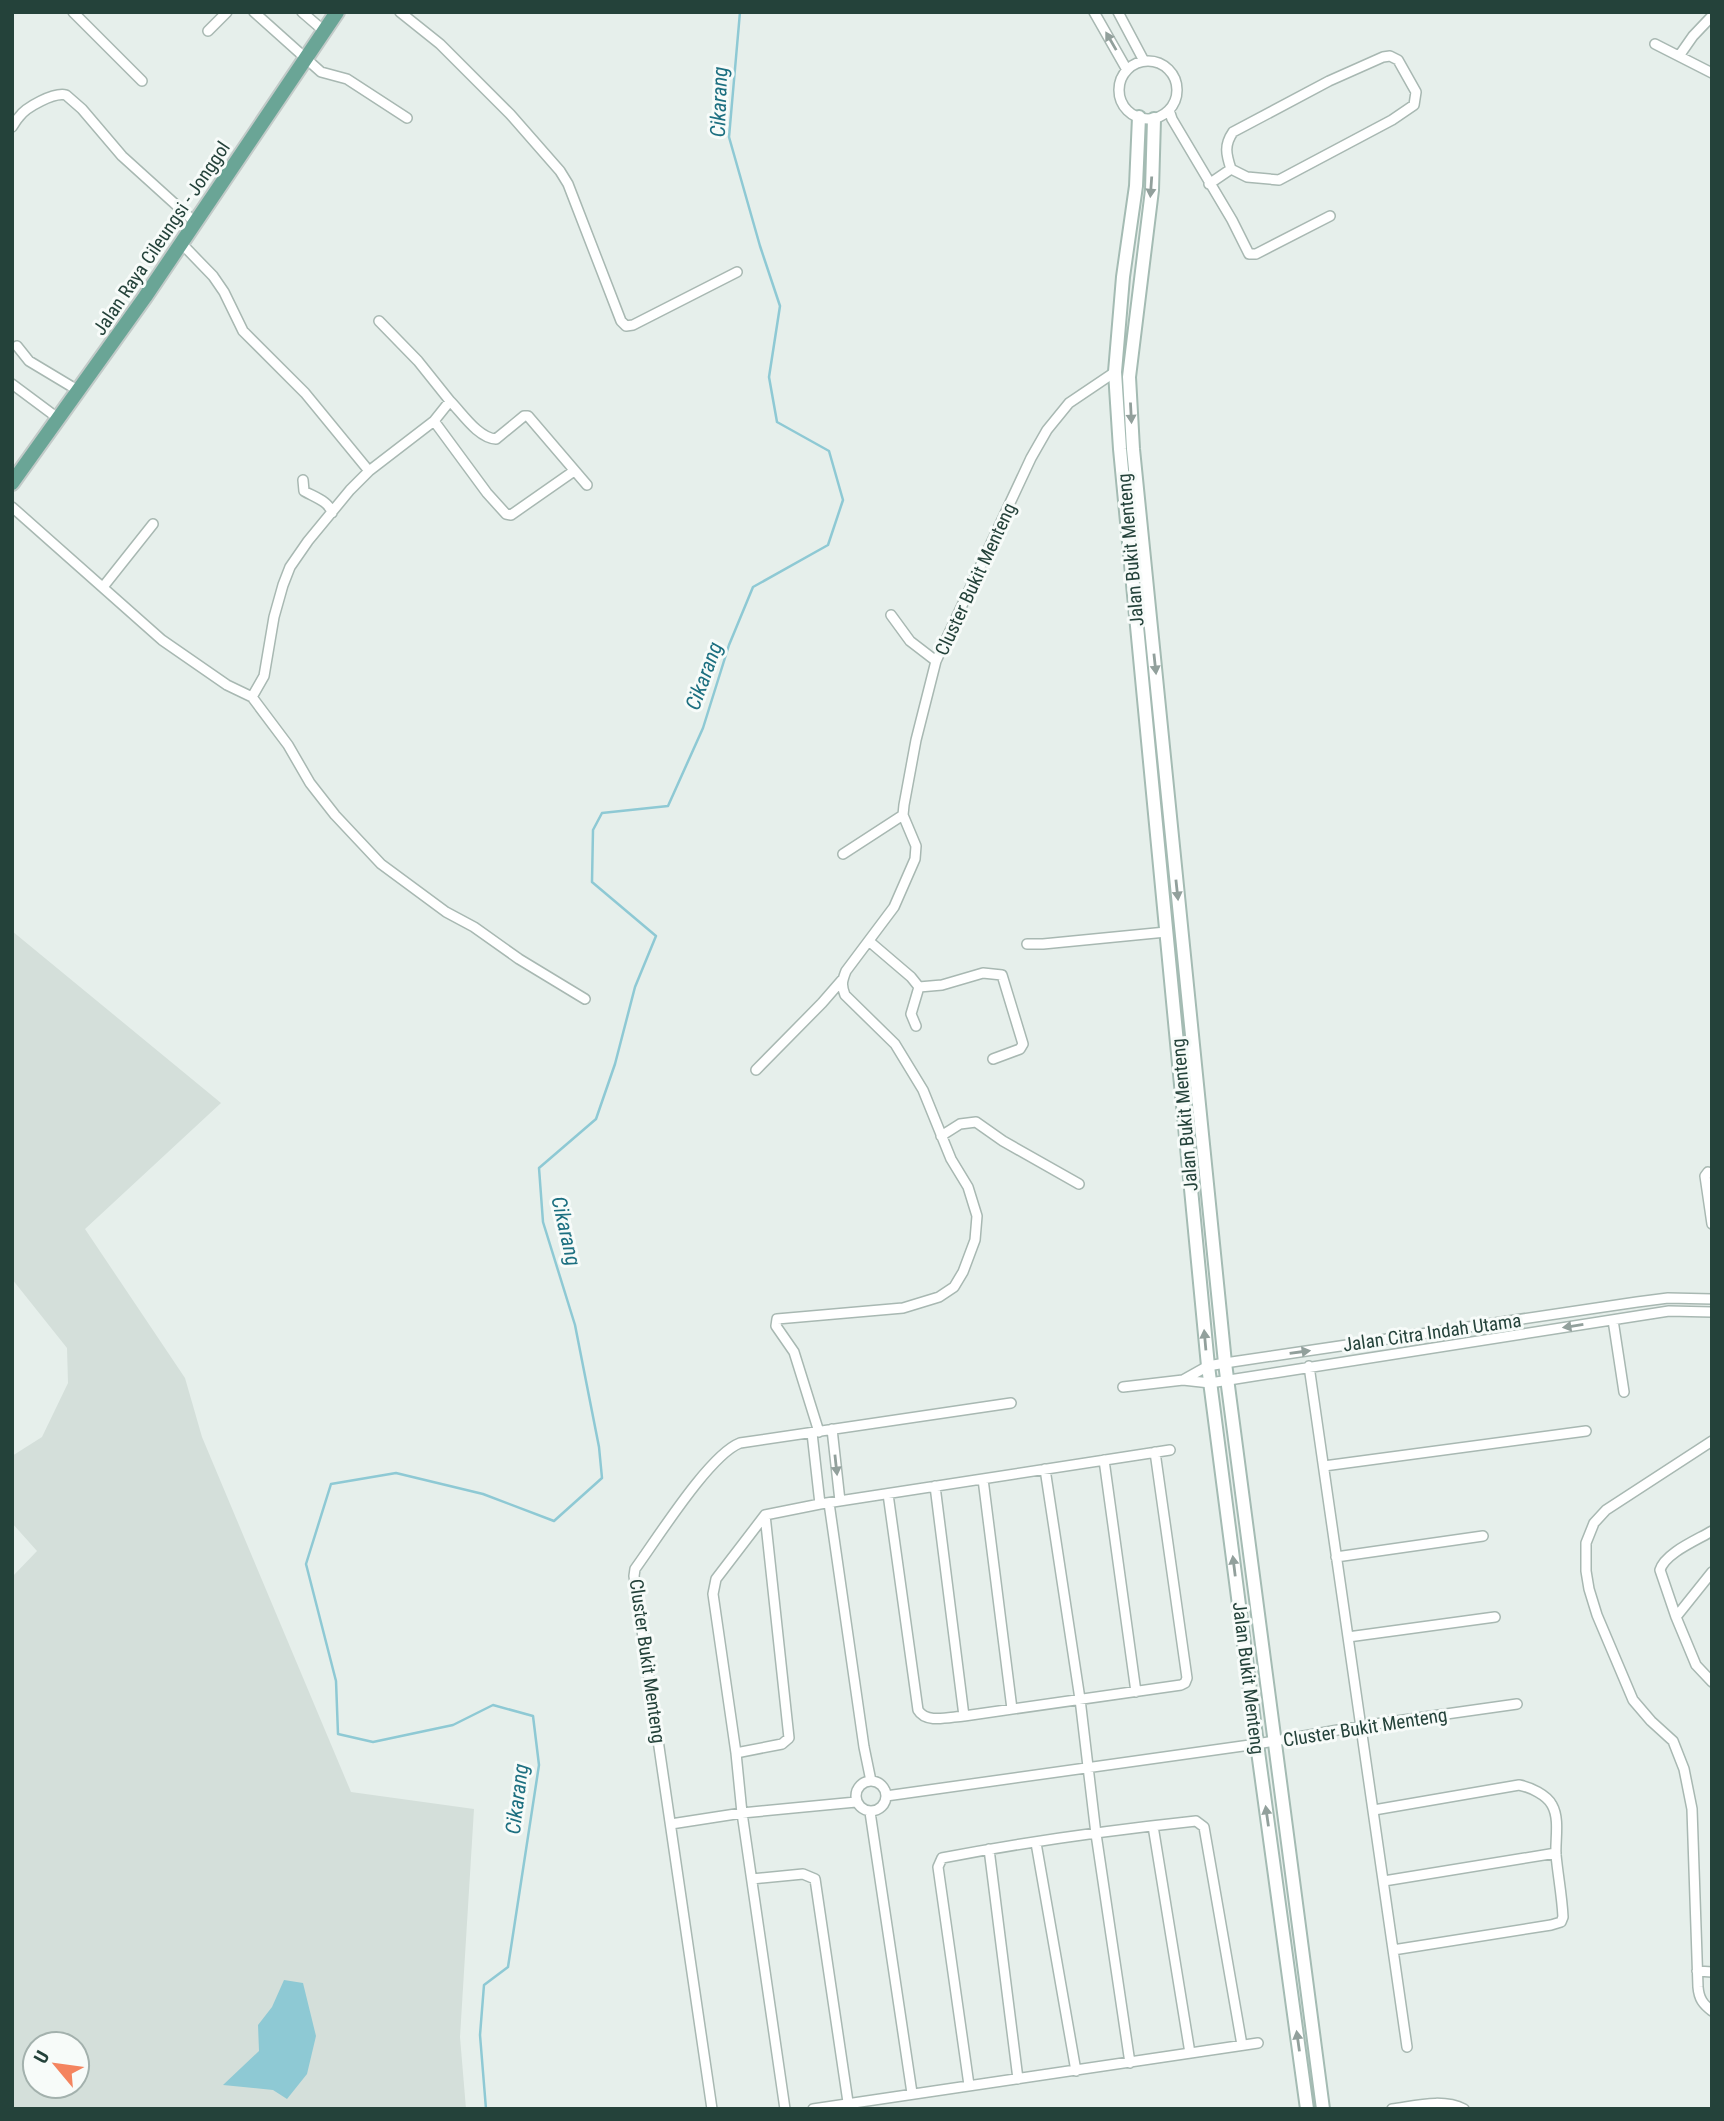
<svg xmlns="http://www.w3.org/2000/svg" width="1724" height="2121" viewBox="0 0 1724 2121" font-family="'Roboto Condensed',sans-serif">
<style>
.built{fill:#d4dfda;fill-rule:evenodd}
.water{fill:#8ec9d4}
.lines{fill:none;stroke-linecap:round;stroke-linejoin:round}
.stream{stroke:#8ec9d4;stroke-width:2.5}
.street-casing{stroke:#a8b8b2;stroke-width:12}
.secondary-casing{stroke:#a4bbb3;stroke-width:16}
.primary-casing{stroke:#c2cac8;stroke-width:18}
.street{stroke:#fff;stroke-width:9}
.secondary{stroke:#fff;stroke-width:12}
.primary{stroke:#6aa596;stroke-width:14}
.oneway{fill:#92a09c}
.labels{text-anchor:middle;stroke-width:6;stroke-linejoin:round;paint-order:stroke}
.street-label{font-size:19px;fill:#24423a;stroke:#f7fbf9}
.water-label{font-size:21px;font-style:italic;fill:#1c6f80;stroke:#f7fbf9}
</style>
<rect width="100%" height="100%" fill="#e6efeb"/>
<path class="built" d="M12,931l209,172 -136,126 100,149 17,59 149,355 123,17 -14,228 6,72h-454v-532l25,-26 -25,-28v-67l30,-19 26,-54 -1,-35 -55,-69zM35,2044h42v42h-42z"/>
<path class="water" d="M284,1980l19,3 13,53 -9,38 -20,25 -14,-9 -50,-5 36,-34 -1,-26 14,-18z"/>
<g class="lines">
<path class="stream" d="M486,2109l-6,-74 4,-50 24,-18 31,-202 -6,-49 -40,-11 -40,20 -80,17 -35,-8 -2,-53 -30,-117 25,-80 65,-11 87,21 71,27 48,-43 -3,-31 -24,-122 -32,-103 -4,-54 57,-49 19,-55 20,-77 21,-51 -64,-54 1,-52 9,-17 66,-7 35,-78 26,-83 24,-58 75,-42 15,-45 -14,-49 -52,-29 -8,-45 11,-71 -20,-60 -31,-109 11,-125"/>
<g class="street-casing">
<path id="street" d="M73,12l69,69
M254,12l67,60 26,7 60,39
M302,12l22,19
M400,12l40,32 70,70 50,57 8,13 53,137 5,5 7,-1 104,-53
M1094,12l33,58
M1118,12l26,49
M208,31l19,-19
M1655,44l57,29
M1679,56l14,-20 19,-20
M1119 90a29 29 0 1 1 58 0a29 29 0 1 1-58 0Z
M1169,110l3,9 60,101 17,34h7l74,-38
M12,127c3,-4 4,-7 7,-10 7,-10 35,-25 47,-22l16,14 40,47 74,67
M1209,184l22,-15c-5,-15 -7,-24 2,-37l96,-51 54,-24 7,-1 8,4 18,32 -2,13 -22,15 -113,60 -32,-3 -16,-8
M182,244l31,32 11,16 19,39 62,62 64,78
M17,346l12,15 50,30
M12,384l47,35
M450,401c12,12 28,37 46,38l28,-23h4l59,69
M434,421l53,72 19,21 5,1 63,-44
M303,480l1,11c10,6 25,10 28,22
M12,507l150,133 65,45 25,12 12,-21 10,-59 9,-32 7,-18 18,-26 42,-51 19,-19 65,-50 16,-20 -32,-40 -39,-40
M103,587l50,-63
M891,615l19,26 26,20
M252,697l36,48 22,38 25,32 46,49 65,48 28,15 45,32 66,40
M843,854l60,-39
M870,942l41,35 8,10 -8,27 5,12
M1027,944h16l123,-12
M919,987l23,-2 41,-12 19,2 21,69 -3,5 -27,10
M756,1070l66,-67 20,-23
M941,1136l19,-12 16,-2 27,19 76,43
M1712,1173l-4,-1 -3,4 7,48
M1613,1320l11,72
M1309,1366l98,681
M1183,1380l25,-14 17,-3 412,-61 31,-4 44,1
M1123,1387l60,-7 27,3 459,-72 43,1
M832,1429l8,72
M819,1432l-25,-80 -18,-26 1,-7 126,-11 36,-11 15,-10 9,-15 12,-32 2,-24 -9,-29 -17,-28 -28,-69 -28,-46 -50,-49c-4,-10 -3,-14 1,-24l48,-64 21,-48 1,-13 -13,-31 1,-10 12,-65 20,-79 95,-203 16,-28 22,-27 46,-31
M812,1433l8,71
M1712,1441l-106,69 -12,13 -8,20v28l3,18 8,26 36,85 18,21 22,20 11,28 8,40 6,178c1,12 5,17 14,24
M1104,1460l32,232
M1324,1466l262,-35
M1045,1469l35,230 16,135 34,229
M983,1479l29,230
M935,1486l29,230
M888,1494l30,216c8,14 31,7 46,6l217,-31 4,-2 2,-5 -32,-226
M829,1503l35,244 7,34
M1712,1531c-15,9 -47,22 -52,39l16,47 20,48 16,17
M1336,1557l147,-21
M1676,1617l36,-45
M1348,1637l147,-20
M736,1753l46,-9 7,-6 -24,-223
M856 1796a15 15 0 1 1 30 0a15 15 0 1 1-30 0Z
M886,1796l371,-52 104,-18 156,-22
M1374,1810l145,-25c11,2 28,10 33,20 8,14 3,35 4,50 2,21 6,41 7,62l-2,5 -10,3 -158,25
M870,1812l42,281
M671,1824l71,-11 114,-11
M1153,1826l37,227
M1036,1843l40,228
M989,1849l29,230
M752,1879l51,-5 12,5 33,223
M1384,1881l172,-28
M1697,1971l15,1
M969,2085l-31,-218 4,-9c83,-16 169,-28 254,-37l8,6 38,218
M712,2109l-78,-533 1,-7c22,-30 74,-114 105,-126l271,-40
M785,2109l-43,-296 -6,-60 -23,-159 3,-15 49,-64 55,-11 350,-54
M813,2109l445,-66
M1392,2109c23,-3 50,-11 72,0"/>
</g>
<g class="secondary-casing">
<path id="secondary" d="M1139,117l-3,69 -13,91 -8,95 5,77 88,917 49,378 50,365
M1154,119l-2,71 -23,187 4,72 92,914 98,746"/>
</g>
<g class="primary-casing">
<path id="primary" d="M12,483l133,-186 192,-285"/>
</g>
<use href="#street" class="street"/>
<use href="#secondary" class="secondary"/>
<use href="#primary" class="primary"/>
</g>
<defs><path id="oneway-solid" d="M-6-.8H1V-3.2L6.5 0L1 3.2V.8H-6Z" transform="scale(1.75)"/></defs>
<g class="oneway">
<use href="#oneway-solid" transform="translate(1111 41) rotate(-120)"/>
<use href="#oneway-solid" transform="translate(1151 187) rotate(94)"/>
<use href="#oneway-solid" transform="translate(1131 413) rotate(87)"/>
<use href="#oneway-solid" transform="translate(1155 664) rotate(84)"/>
<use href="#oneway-solid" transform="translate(1177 890) rotate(84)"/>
<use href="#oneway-solid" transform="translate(1573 1326) rotate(171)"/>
<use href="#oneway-solid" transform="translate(1205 1340) rotate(-95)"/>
<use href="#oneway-solid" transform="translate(1300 1352) rotate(-8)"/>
<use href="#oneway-solid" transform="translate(836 1465) rotate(84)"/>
<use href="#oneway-solid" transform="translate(1234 1566) rotate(-97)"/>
<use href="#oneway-solid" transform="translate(1267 1816) rotate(-98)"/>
<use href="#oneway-solid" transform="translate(1298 2041) rotate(-98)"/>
</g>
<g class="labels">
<g class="street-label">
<text transform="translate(161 238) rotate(-56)" y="7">Jalan Raya Cileungsi - Jonggol</text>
<text transform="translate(1130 550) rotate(-95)" y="7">Jalan Bukit Menteng</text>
<text transform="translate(975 579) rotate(-65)" y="7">Cluster Bukit Menteng</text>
<text transform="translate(1184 1115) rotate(-95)" y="7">Jalan Bukit Menteng</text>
<text transform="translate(1432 1332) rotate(-8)" y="7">Jalan Citra Indah Utama</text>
<text transform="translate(648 1661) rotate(82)" y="7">Cluster Bukit Menteng</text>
<text transform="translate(1249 1678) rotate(83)" y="7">Jalan Bukit Menteng</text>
<text transform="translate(1365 1727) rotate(-9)" y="7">Cluster Bukit Menteng</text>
</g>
<g class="water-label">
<text transform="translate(719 102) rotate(-88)" y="7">Cikarang</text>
<text transform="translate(704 676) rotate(-70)" y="7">Cikarang</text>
<text transform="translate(566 1231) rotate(77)" y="7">Cikarang</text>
<text transform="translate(517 1799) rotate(-83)" y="7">Cikarang</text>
</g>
</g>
<rect width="1724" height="2121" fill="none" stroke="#24423a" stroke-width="28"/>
<g transform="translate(56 2065) rotate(299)"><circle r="33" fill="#f7fbf9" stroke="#a3b1ad" stroke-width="2"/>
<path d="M0-5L12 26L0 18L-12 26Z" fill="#f4845f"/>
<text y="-10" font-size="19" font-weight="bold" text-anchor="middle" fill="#24423a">U</text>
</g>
</svg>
